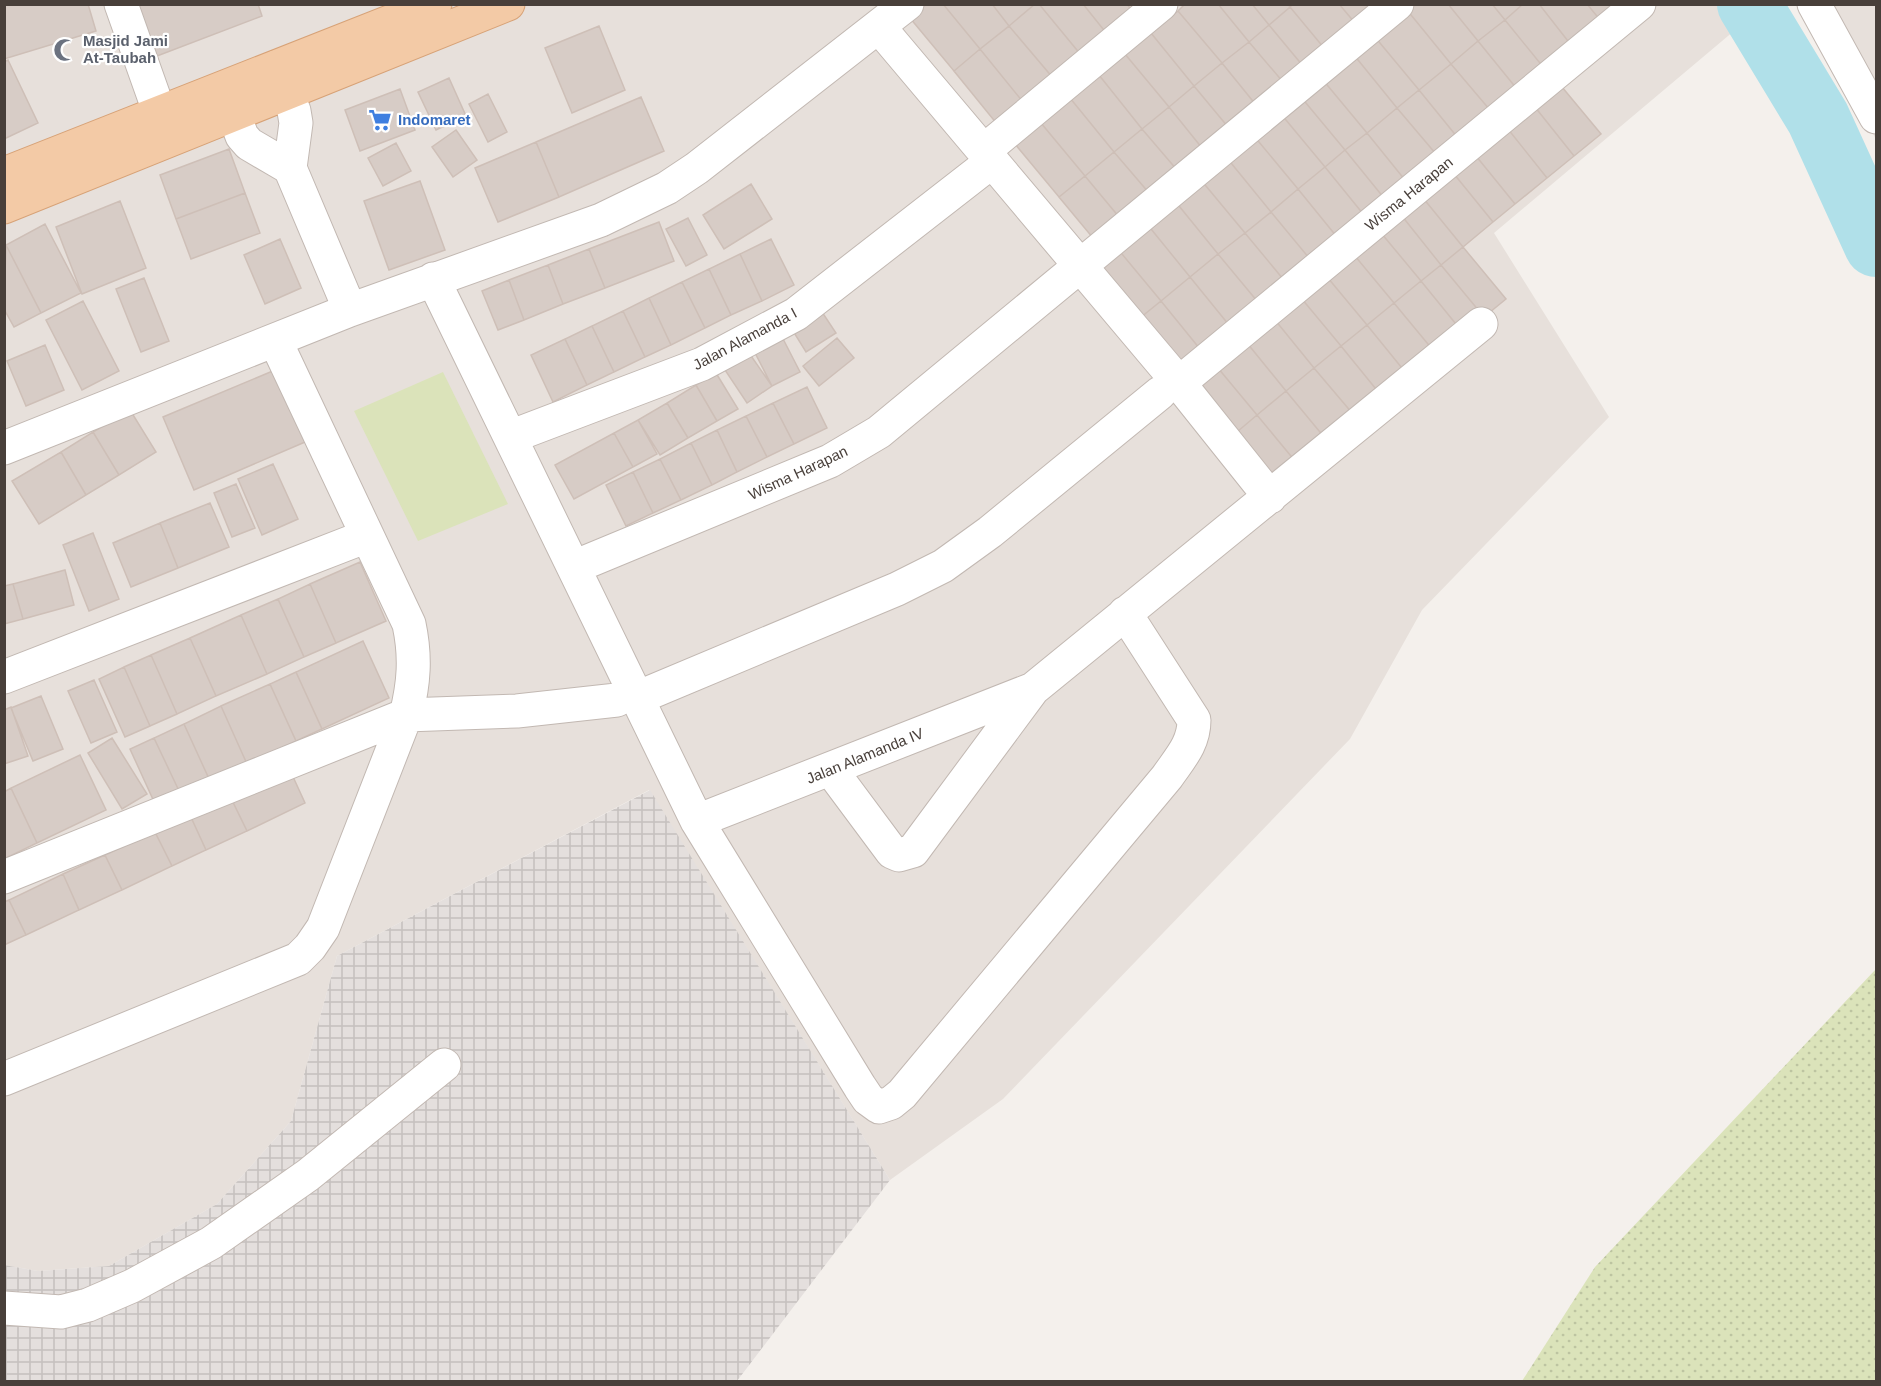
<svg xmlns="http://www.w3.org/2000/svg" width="1881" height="1386" viewBox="0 0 1881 1386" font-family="Arial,sans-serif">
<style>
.residential{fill:#e7e0db}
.industrial{fill:url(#industrial-grid)}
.green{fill:url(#green-dots)}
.pitch{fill:#dbe3ba}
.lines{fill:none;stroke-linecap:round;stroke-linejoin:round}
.river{stroke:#b0e0e9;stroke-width:64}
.building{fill:#d7ccc6;stroke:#cebfb7;stroke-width:1.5}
.minor-casing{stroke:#c2b8b2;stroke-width:35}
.major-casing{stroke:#d7a277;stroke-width:35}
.minor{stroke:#fff;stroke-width:33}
.major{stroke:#f3caa6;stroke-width:33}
.labels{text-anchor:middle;stroke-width:4.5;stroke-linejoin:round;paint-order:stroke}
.worship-label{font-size:15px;font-weight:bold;fill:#5b616d;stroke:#fff;text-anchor:start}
.shop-label{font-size:15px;font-weight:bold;fill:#366cbe;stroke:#fff;text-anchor:start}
.street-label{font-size:15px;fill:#483f3a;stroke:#fff}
</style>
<defs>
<pattern id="industrial-grid" width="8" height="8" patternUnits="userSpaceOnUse" patternTransform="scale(1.5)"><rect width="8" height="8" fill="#e4dfdd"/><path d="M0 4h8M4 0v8" fill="none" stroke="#c5c0be"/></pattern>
<pattern id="green-dots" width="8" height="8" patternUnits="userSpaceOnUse" patternTransform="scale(1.5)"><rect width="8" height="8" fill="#dbe3ba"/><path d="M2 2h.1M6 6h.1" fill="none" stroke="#bdc4a1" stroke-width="1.8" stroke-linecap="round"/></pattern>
</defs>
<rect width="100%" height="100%" fill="#f4f0ec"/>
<path class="residential" d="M1736,4l11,16 -253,213 115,184 -187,193 -72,129 -347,360 -113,81 -241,-390 -312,166 -46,165 -74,83 -108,62 -71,5 -34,-6v-1260z
M1797,5h79v135l-10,-22z"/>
<path class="industrial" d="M650,790l240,390 -153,201h-732l-1,-116 34,6 71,-5 108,-62 74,-83 46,-165z"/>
<path class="green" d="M1876,969v412h-354l73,-114z"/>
<path class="pitch" d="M443,372l65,132 -90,37 -64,-130z"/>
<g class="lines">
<path class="river" d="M1749,4l69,114 58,127"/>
</g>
<path class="building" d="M4,4h84l8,27 -92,28z
M138,4h120l4,12 -105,40z
M926,4h17l37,45 -26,22 -44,-53z
M943,4h49l17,22 -29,23z
M992,4h43l-26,22z
M1035,4h4l42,51 -28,23 -44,-52z
M1039,4h44l24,30 -26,21z
M1083,4h44l6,8 -26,22z
M1185,4h33l31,38 -27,21 -44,-52z
M1218,4h34l17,21 -20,17z
M1252,4h36l2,3 -21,18z
M1293,4h46l16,19 -31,25 -34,-41z
M1339,4h37l-21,19z
M1415,4h33l30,37 -27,23 -44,-54z
M1448,4h44l13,16 -27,21z
M1492,4h31l-18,16z
M1523,4h16l36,46 -27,23 -43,-53z
M1539,4h48l18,22 -30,24z
M1587,4h44l-26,22z
M1290,7l34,41 -21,18 -34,-41z
M1407,10l44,54 -32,26 -44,-53z
M1178,11l44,52 -28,23 -43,-53z
M1505,20l43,53 -27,21 -43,-53z
M1269,25l34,41 -20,16 -34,-40z
M599,26l26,64 -53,23 -27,-65z
M1009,26l44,52 -30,24 -43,-53z
M1151,33l43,53 -25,21 -44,-53z
M1375,37l44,53 -22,18 -43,-53z
M1478,41l43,53 -26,22 -44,-52z
M1249,42l34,40 -27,23 -34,-42z
M980,49l43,53 -26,22 -43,-53z
M1125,54l44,53 -27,22 -43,-54z
M1354,55l43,53 -30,25 -44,-53z
M8,60l30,63 -34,16v-77z
M1222,63l34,42 -28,22 -34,-41z
M1451,64l44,52 -33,27 -43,-53z
M1099,75l43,54 -28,23 -44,-54z
M449,78l17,38 -30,14 -18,-38z
M1323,80l44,53 -22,17 -44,-53z
M1557,81l44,53 -27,22 -43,-54z
M1194,86l34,41 -26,21 -33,-41z
M400,89l15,41 -55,21 -15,-41z
M1419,90l43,53 -21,17 -44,-52z
M488,94l19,38 -19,10 -19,-38z
M641,97l23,54 -105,46 -23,-55z
M1301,97l44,53 -20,17 -44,-53z
M1070,98l44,54 -29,24 -44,-53z
M1531,102l43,54 -27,22 -43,-54z
M1169,107l33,41 -25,22 -35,-41z
M1397,108l44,52 -32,25 -42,-52z
M1281,114l44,53 -27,22 -44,-53z
M1041,123l44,53 -26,21 -44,-53z
M1504,124l43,54 -32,26 -43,-53z
M1142,129l35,41 -28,23 -35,-41z
M456,130l21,30 -24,17 -21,-30z
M1367,133l42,52 -21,18 -43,-53z
M1254,136l44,53 -27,23 -44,-54z
M536,142l23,55 -61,25 -23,-54z
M396,143l15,28 -28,15 -15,-28z
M229,149l16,44 -69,26 -16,-44z
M1345,150l43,53 -20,17 -43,-53z
M1472,151l43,53 -22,18 -43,-53z
M1114,152l35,41 -30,24 -34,-41z
M1227,158l44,54 -26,21 -44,-53z
M1325,167l43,53 -27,22 -43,-53z
M1450,169l43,53 -30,25 -44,-54z
M1085,176l34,41 -26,21 -34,-41z
M1201,180l44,53 -27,21 -43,-53z
M420,181l25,69 -56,20 -25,-69z
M751,184l21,35 -48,30 -21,-34z
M1298,189l43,53 -27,22 -43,-52z
M245,193l15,40 -69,26 -15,-40z
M1419,193l44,54 -22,18 -43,-54z
M120,201l26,67 -64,26 -26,-67z
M1175,201l43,53 -28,23 -43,-53z
M1398,211l43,54 -20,16 -44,-53z
M1271,212l43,52 -26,21 -43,-52z
M688,218l19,37 -21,11 -20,-37z
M659,222l15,39 -69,27 -16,-39z
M45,224l36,69 -40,20 -35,-68z
M1147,224l43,53 -29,24 -44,-53z
M1377,228l44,53 -27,22 -44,-53z
M1245,233l43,52 -26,22 -44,-53z
M280,239l21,49 -36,16 -21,-49z
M771,239l23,46 -32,16 -22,-47z
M6,245l35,68 -27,14 -10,-18z
M1463,247l43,52 -22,18 -43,-52z
M1117,248l44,53 -26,21 -44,-53z
M589,249l16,39 -42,16 -15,-39z
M1350,250l44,53 -27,22 -44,-53z
M740,254l22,47 -31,14 -22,-46z
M1218,254l44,53 -29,23 -43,-53z
M548,265l15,39 -39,16 -15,-40z
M1441,265l43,52 -20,17 -43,-53z
M709,269l22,46 -26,13 -23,-46z
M1323,272l44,53 -26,21 -44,-53z
M1190,277l43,53 -29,24 -43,-53z
M144,278l25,63 -28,11 -25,-63z
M509,280l15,40 -26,10 -16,-39z
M1421,281l43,53 -27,21 -43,-52z
M682,282l23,46 -34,17 -22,-47z
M1297,293l44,53 -27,22 -43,-53z
M649,298l22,47 -26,12 -22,-46z
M83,301l36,70 -37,19 -36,-70z
M1161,301l43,53 -26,21 -43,-53z
M1394,303l43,52 -27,23 -43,-53z
M623,311l22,46 -31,15 -22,-46z
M822,312l14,21 -30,19 -13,-21z
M1271,315l43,53 -28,23 -43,-53z
M1367,325l43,53 -26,21 -43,-53z
M592,326l22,46 -27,13 -22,-46z
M780,333l20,39 -28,14 -20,-39z
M837,338l17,20 -35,28 -16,-20z
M1243,338l43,53 -29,24 -44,-53z
M565,339l22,46 -34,17 -22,-47z
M45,345l19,45 -38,16 -19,-45z
M1341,346l43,53 -26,21 -44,-52z
M749,353l23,33 -25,17 -22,-33z
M1213,362l44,53 -26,22 -44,-54z
M1314,368l44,52 -29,23 -43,-52z
M275,370l30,72 -111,48 -31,-73z
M716,373l22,36 -21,12 -21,-36z
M696,385l21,36 -29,17 -21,-35z
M807,387l20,41 -33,16 -21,-41z
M1286,391l43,52 -29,24 -43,-52z
M667,403l21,35 -28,17 -22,-35z
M773,403l21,41 -27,13 -21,-41z
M130,410l26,42 -37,23 -26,-43z
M1257,415l43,52 -26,22 -43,-52z
M746,416l21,41 -30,15 -20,-42z
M638,420l19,34 -24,13 -19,-34z
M717,430l20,42 -25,13 -21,-42z
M93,432l26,43 -33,20 -25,-43z
M614,433l19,34 -59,32 -19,-34z
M691,443l21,42 -31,15 -21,-41z
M61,452l25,43 -47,29 -27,-43z
M660,459l21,41 -28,13 -20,-41z
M273,464l25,55 -36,16 -24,-56z
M633,472l20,41 -27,13 -20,-41z
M236,484l19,44 -23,9 -18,-44z
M210,503l19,44 -51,21 -18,-45z
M160,523l18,45 -47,19 -18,-44z
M93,533l26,66 -30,12 -26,-66z
M360,562l26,59 -50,22 -26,-59z
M65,570l9,35 -51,14 -10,-35z
M13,584l10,35 -19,5v-38z
M310,584l26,59 -32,14 -26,-58z
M278,599l26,58 -37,17 -26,-59z
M241,615l26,59 -51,22 -26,-58z
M190,638l26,58 -39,18 -26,-59z
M363,641l26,57 -67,31 -26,-57z
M151,655l26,59 -27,12 -26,-59z
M124,667l26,59 -25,11 -26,-58z
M296,672l26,57 -26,12 -26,-57z
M94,680l23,52 -26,11 -23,-52z
M270,684l26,57 -49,23 -26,-58z
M41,696l22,53 -30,12 -22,-53z
M221,706l26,58 -37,17 -26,-57z
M11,707l17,49 -24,8v-54z
M184,724l26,57 -29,14 -27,-57z
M112,738l35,56 -25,15 -34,-56z
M154,738l27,57 -25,11 -26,-57z
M80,755l26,55 -69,33 -26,-55z
M289,768l16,35 -58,28 -17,-35z
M11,788l26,55 -33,16v-67z
M230,796l17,35 -41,19 -16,-35z
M190,815l16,35 -34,16 -17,-34z
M155,832l17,34 -50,24 -17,-35z
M105,855l17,35 -43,20 -16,-36z
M63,874l16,36 -53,25 -17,-35z
M9,900l17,35 -22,10v-43z"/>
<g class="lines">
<g class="minor-casing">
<path id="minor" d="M121,4l38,107
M1814,4l62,113
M879,27l300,356 91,114
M277,67l17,44 2,12 -6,45 60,142
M224,88l18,48 7,8 41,24
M985,150l176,-146
M433,279l264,542 163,266 8,12 11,8 12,-4 11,-9 265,-317c13,-19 27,-33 27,-57l-69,-107
M1179,383l460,-379
M510,437l192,-73 94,-50 185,-144
M4,448l346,-138 251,-90 66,-32 30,-20 210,-164
M574,567l256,-106 49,-29 518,-428
M4,677l363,-141
M637,698l260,-109 46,-23 47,-34 170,-139
M831,770l61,82 7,3 14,-4 120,-162 448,-365
M697,821l336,-132
M4,877l402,-162 111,-4 100,-11
M4,1079l294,-120 12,-12 13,-19 83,-213c8,-32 10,-58 3,-91l-134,-284
M4,1308l57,4 27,-7 44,-19 79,-43 97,-68 136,-110"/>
</g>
<g class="major-casing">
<path id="major" d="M4,174l431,-170
M4,207l504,-203"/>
</g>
<use href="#minor" class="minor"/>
<use href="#major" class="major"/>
</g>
<defs>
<g id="mosque-bare" transform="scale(1.8)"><path d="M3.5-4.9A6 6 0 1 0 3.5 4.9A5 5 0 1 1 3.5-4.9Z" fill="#6b7280" stroke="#fff" stroke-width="2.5" paint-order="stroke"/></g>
<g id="supermarket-bare" transform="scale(1.8)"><path d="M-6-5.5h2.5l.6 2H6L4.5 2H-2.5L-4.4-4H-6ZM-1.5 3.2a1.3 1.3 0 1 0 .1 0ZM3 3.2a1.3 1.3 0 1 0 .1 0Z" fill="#3f7fe0" stroke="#fff" stroke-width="2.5" paint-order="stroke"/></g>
</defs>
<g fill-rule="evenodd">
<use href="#mosque-bare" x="65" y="50"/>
<use href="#supermarket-bare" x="380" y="120"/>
</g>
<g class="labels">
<g class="worship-label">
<text x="83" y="46">Masjid Jami<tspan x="83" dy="17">At-Taubah</tspan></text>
</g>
<g class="shop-label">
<text x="398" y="125">Indomaret</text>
</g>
<g class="street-label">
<text transform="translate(1409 194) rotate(-39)" y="5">Wisma Harapan</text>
<text transform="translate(745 339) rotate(-28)" y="5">Jalan Alamanda I</text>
<text transform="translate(798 473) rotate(-25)" y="5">Wisma Harapan</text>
<text transform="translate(865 756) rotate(-22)" y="5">Jalan Alamanda IV</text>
</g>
</g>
<rect width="1881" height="1386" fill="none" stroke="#483f3a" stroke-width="12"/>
</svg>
